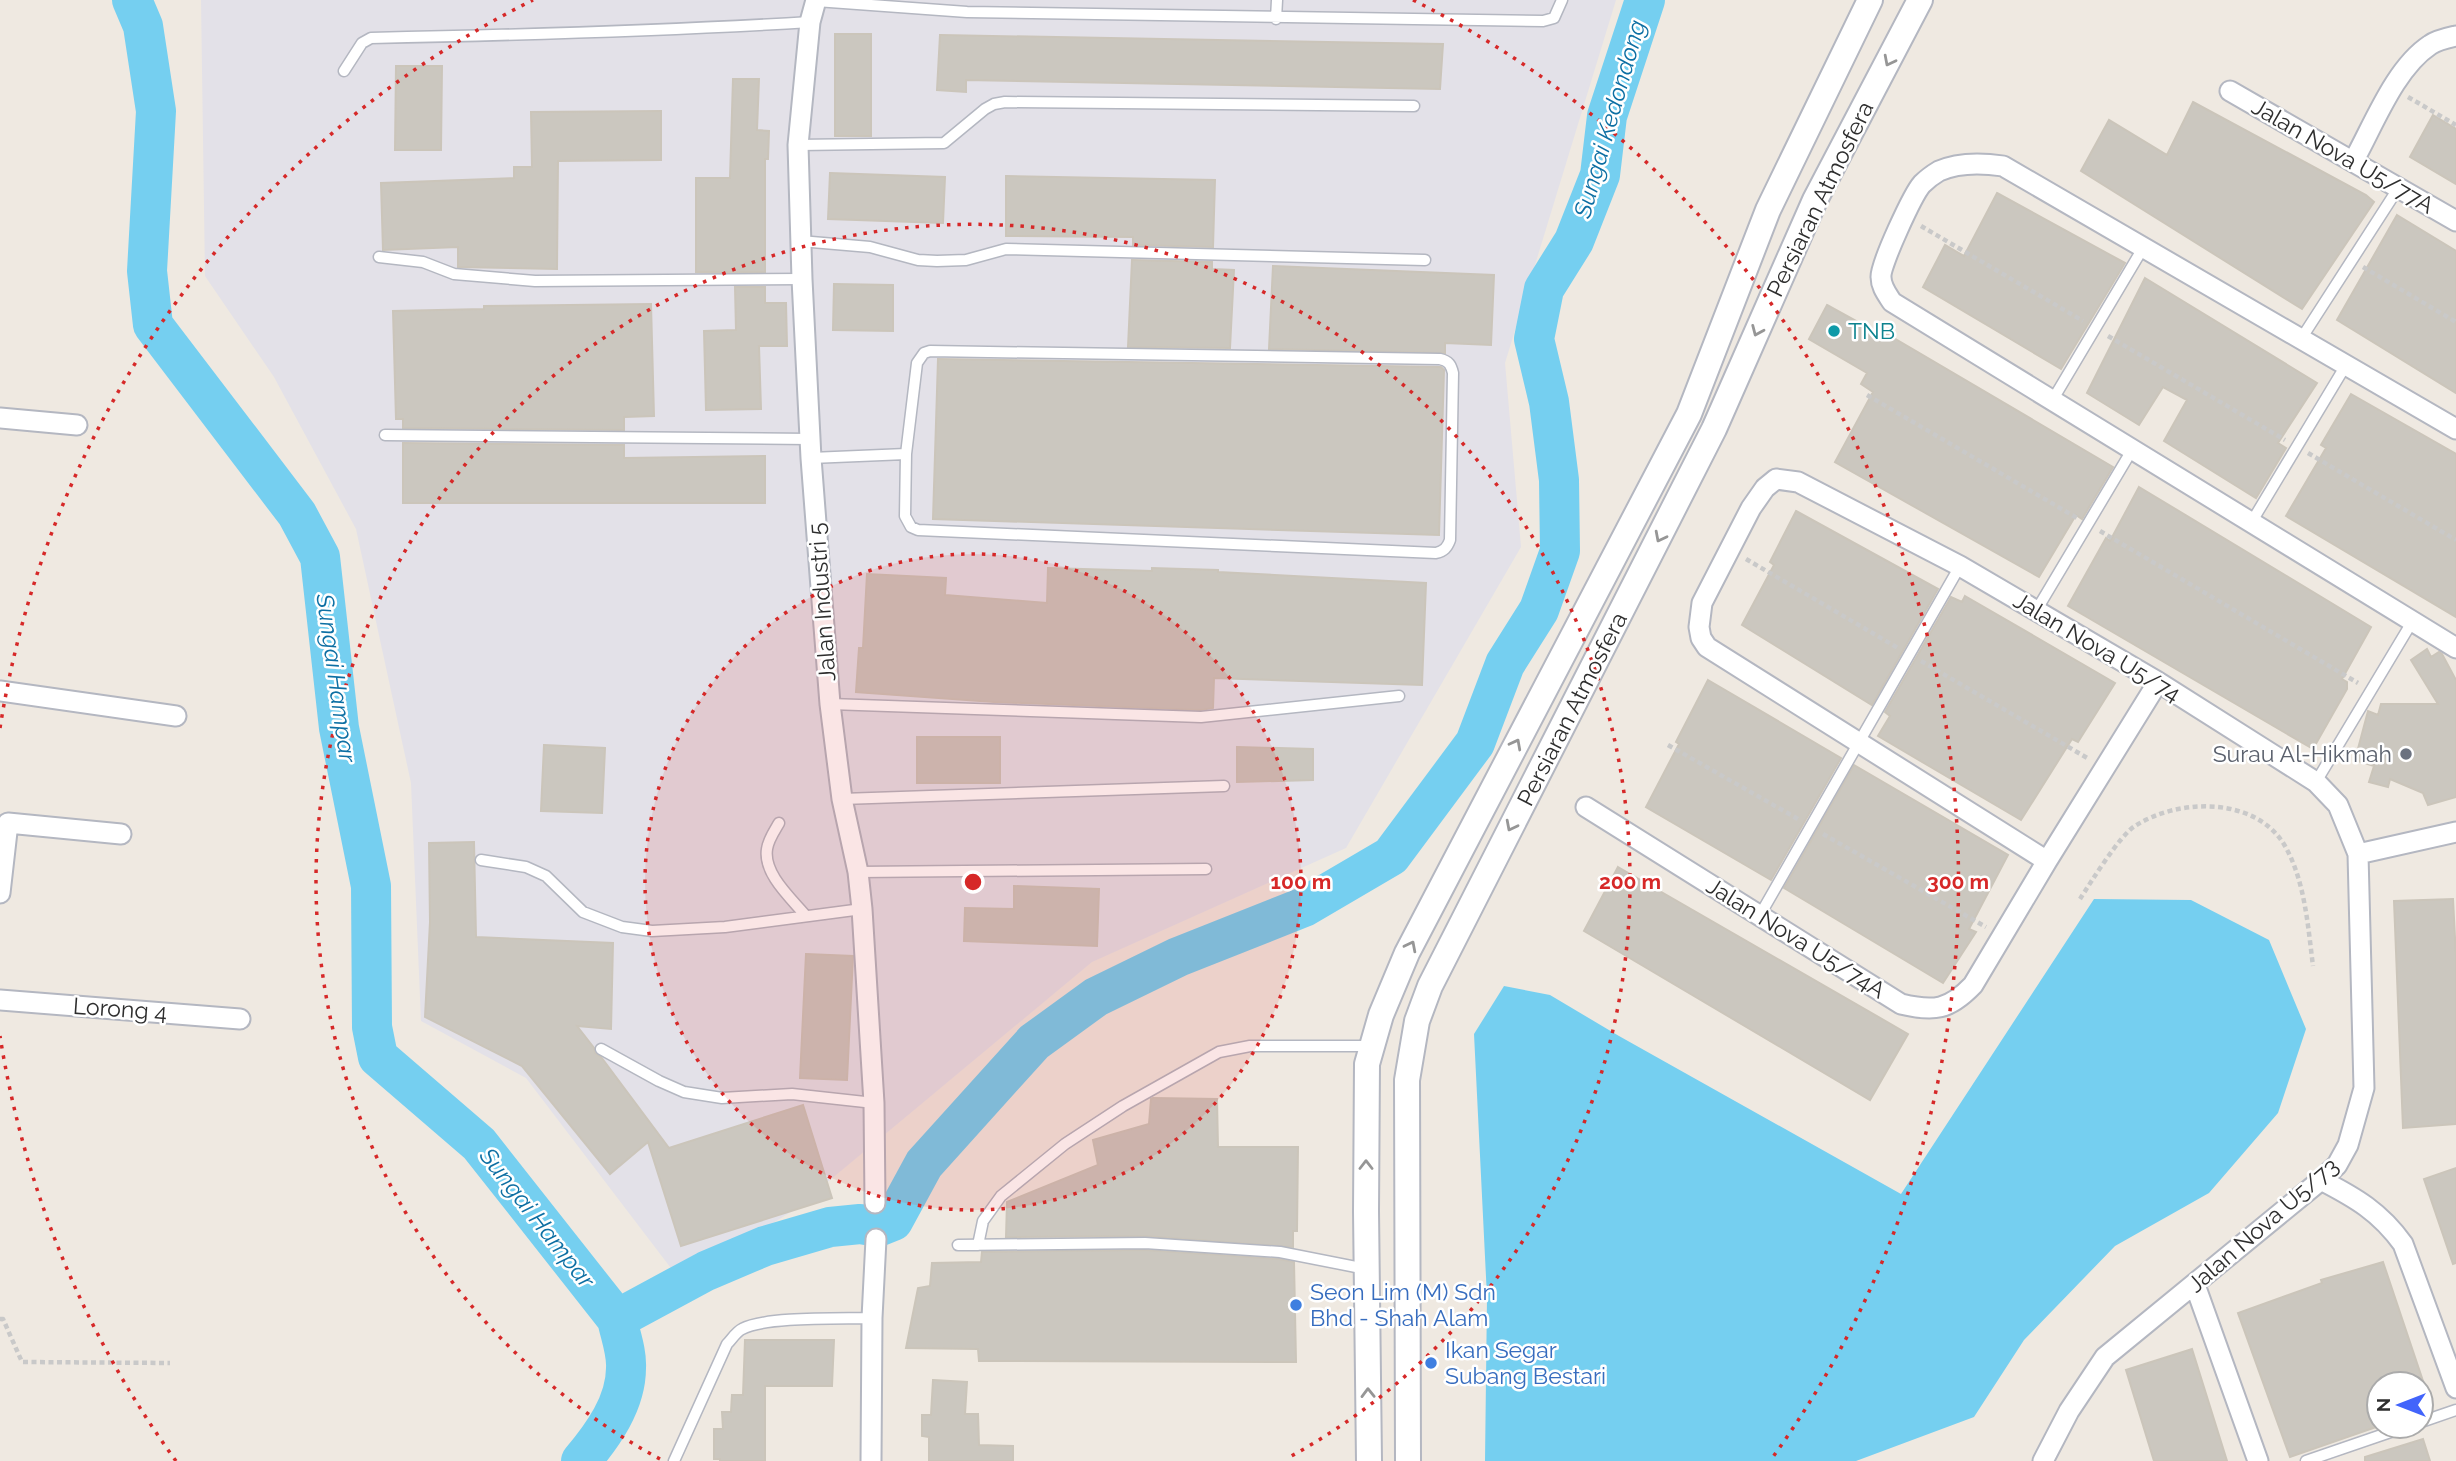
<svg xmlns="http://www.w3.org/2000/svg" width="2456" height="1461" viewBox="0 0 2456 1461" font-family="Raleway,sans-serif">
<style>
.industrial{fill:#e3e1e8}
.water{fill:#75cff0}
.lines{fill:none;stroke-linecap:round;stroke-linejoin:round}
.river{stroke:#75cff0;stroke-width:40}
.building{fill:#cbc7bf;stroke:#cbc5ba;stroke-width:2}
.service-casing{stroke:#b4b7c1;stroke-width:13}
.minor-casing{stroke:#b4b7c1;stroke-width:23}
.tertiary-casing{stroke:#b4b7c1;stroke-width:28}
.path{stroke:#c9c9c9;stroke-width:4.5;stroke-dasharray:5 3.5;stroke-linecap:butt}
.service{stroke:#fff;stroke-width:10}
.minor{stroke:#fff;stroke-width:19}
.tertiary{stroke:#fff;stroke-width:24}
.oneway{stroke:#969696}
.ring{fill:none;stroke:#d62828;stroke-width:3.5;stroke-dasharray:3.5 7}
.culture-dot{fill:#0f9aa8;stroke:#fff;stroke-width:2.5}
.worship-dot{fill:#6b7280;stroke:#fff;stroke-width:2.5}
.shop-dot{fill:#3f7fe0;stroke:#fff;stroke-width:2.5}
.labels{text-anchor:middle;stroke-width:5;stroke-linejoin:round;paint-order:stroke}
.street-label{font-size:23px;fill:#2e2e2e;stroke:#fff}
.culture-label{font-size:23px;fill:#0d838f;stroke:#fff;text-anchor:start}
.worship-label{font-size:23px;fill:#5b616d;stroke:#fff;text-anchor:end}
.shop-label{font-size:23px;fill:#366cbe;stroke:#fff;text-anchor:start}
.water-label{font-size:24px;font-style:italic;fill:#0d6fa3;stroke:#fff}
.centre{fill:#d62828;stroke:#fff;stroke-width:3.5}
.ring-label{font-size:21px;text-anchor:middle;font-weight:bold;fill:#d62828;stroke:#fff;stroke-width:5;stroke-linejoin:round;paint-order:stroke}
</style>
<rect width="100%" height="100%" fill="#efe9e1"/>
<path class="industrial" d="M201,0h1415l-111,363 16,184 -175,301 -254,114 -298,248 -114,70 -154,-202 -105,-57 -10,-238 -55,-254 -82,-152 -69,-101z"/>
<path class="water" d="M2094,899l97,1 78,40 37,89 -28,84 -69,80 -94,53 -91,94 -50,77 -118,44h-371l2,-164 -13,-263 30,-48 46,9 69,41 282,158z"/>
<g class="lines">
<path class="river" d="M132,0l11,26 13,85 -9,160 6,54 144,189 23,43 19,171 32,158 1,141 6,30 101,87 138,175
M581,1461c22,-26 45,-58 45,-93 1,-16 -6,-34 -9,-49l89,-48 59,-25 65,-19 30,-3 18,3 15,-6 31,-57 110,-122 62,-45 82,-40 126,-50 87,-51 84,-113 30,-79 34,-54 21,-59 -1,-71 -10,-78 -15,-63 10,-50 30,-48 26,-66 7,-59 38,-116"/>
</g>
<path class="building" d="M835,34h36v102h-36z
M940,35l503,9 -3,45 -474,-9v12l-29,-2z
M396,66h46l-1,84h-46z
M733,79h26l-2,51 12,1 -1,28h-3v113h-69v-94h34z
M2193,102l173,93 8,7 -72,107 -221,-138 28,-51 58,35z
M661,111v49l-103,1 -1,108 -99,-2v-20l-75,3 -2,-67 133,-5v-11h18l-1,-55z
M2433,115l23,14v55l-46,-27z
M830,173l115,4 -2,46 -115,-4z
M1006,176l209,4 -2,67 -80,-2v-8l-127,-1z
M1997,193l128,70 -64,106 -138,-82 22,-42 19,11z
M2397,215l59,36v142l-119,-73z
M1132,260l80,2v7l22,1 -4,78 -102,-1z
M1273,266l221,9 -3,70 -46,-2v10l-176,-4z
M2145,278l172,105 -39,60 8,5 -30,50 -92,-57 23,-41 -24,-13 -24,38 -52,-32z
M834,284l59,1v46l-60,-1z
M735,287h30v16h21l1,43h-28l2,63 -55,1 -2,-79 32,-1z
M651,304l3,112 -30,1v13l-221,-2v-9h-7l-3,-108 91,-2v-3z
M1827,305l58,32 2,-3 226,133 -31,52 -6,-4 -37,62 -204,-115 38,-70 -12,-8 6,-11 -58,-34z
M938,359l503,8 3,3 -5,165 -506,-16z
M2351,394l105,60v163l-170,-101 40,-68 -5,-3z
M403,443l221,2v13l141,-2v47h-362z
M2139,487l232,140 -29,52 5,3v7l-34,60 -245,-143 38,-68 4,3z
M1796,511l142,78 -66,116 -130,-80 32,-60 -4,-3z
M1048,568l104,3v-3l66,2v2l208,11 -4,102 -208,-7 -1,30 -12,2 -207,-8 -138,-10 3,-44h4l4,-74 79,4 -1,17 102,8z
M1965,596l150,87 -37,59 -6,-3 -51,81 -143,-84 12,-20 -5,-4 66,-115 11,5z
M2427,649l4,8 8,-5 3,2 14,26v117l-28,8 -5,-12 -33,-14 -2,8 -19,-5 5,-16 -19,-6 13,-49 10,4 3,-11h57l-27,-44z
M1708,680l133,78 -70,122 -125,-73 33,-63 -3,-2z
M917,737h83v46h-83z
M544,745l61,3 -3,65 -61,-2z
M1237,747l76,2v31l-76,2z
M1854,765l154,90 -39,74 7,3 -33,51 -159,-95z
M474,842l2,95 137,6 -2,86 -34,-3 17,22 1,5 6,4 68,91 134,-43 29,93 -151,48 -33,-104 -38,32 -88,-108 -97,-49 5,-95 -1,-79z
M1618,867l290,167 -38,66 -286,-169z
M1014,886l85,3 -2,57 -133,-5 1,-33 49,1z
M2453,899l3,58v167l-53,4 -9,-227z
M806,954l47,2 -6,124 -47,-2z
M1153,1098l64,1 1,48h80l-1,84h-4v16l-148,-11 -139,1 1,-35 91,-37 -5,-25 56,-16 2,-25z
M2456,1168v95l-3,1 -29,-85z
M1145,1250l134,9 15,3 2,100 -317,-1 -1,-12 -72,-1 12,-60 12,-2 2,-23 49,-1 1,-10z
M2383,1262l41,122h-45v42l-89,31 -52,-144 84,-30 -1,-3z
M745,1340h89l-2,46h-67v75h-45v-2h-6v-30h9l-1,-17h9l1,-17h11z
M2192,1349l35,112h-73l-28,-91z
M933,1380l34,2 -2,32h13l1,31 34,1v15h-84v-24l-7,-1v-21h9z
M2423,1439l7,22h-65v-4z"/>
<g class="lines">
<g class="service-casing">
<path id="service" d="M816,1l151,11 576,9 11,-3 8,-18
M1276,19l1,-19
M344,71l18,-28 9,-5c146,-3 292,-7 439,-16
M798,145l146,-2 41,-34 9,-5 11,-2 409,4
M800,241l70,6 48,13 19,1 29,-1 40,-11 419,11
M379,257l44,5 31,12 81,7 267,-2
M2301,339l98,-152
M2052,401l91,-153
M385,435l425,4
M811,458l95,-4 11,-91 7,-10 6,-2 510,8c9,2 11,6 13,14l-3,167c-3,8 -6,11 -14,13l-518,-23 -7,-3 -6,-11 1,-62
M2251,523l95,-158
M2036,611l96,-161
M830,704l371,13 198,-21
M2316,782l96,-160
M842,799l382,-13
M779,823c-4,7 -11,17 -12,26 -4,25 25,50 39,67
M481,860l45,7 20,9 37,36 39,15 30,4 73,-4 137,-18
M858,872l348,-3
M1760,915l200,-349
M601,1049l58,32 25,11 38,6 70,-4 82,9
M958,1245l187,-2 135,9 86,17
M978,1245l5,-24 18,-25 64,-52 58,-38 96,-54 31,-6h121
M2421,1422l35,-12
M674,1461l53,-117c5,-5 9,-12 15,-15 24,-13 101,-10 130,-11
M2306,1461l102,-35"/>
</g>
<g class="minor-casing">
<path id="minor" d="M816,0l-6,22 -12,123 4,134 9,179 19,246 12,95 16,73 4,37 12,194 1,100
M2230,91l226,130
M2354,160c20,-36 41,-92 76,-115 7,-5 17,-7 26,-9
M0,418l77,7
M2456,429l-453,-263c-20,-3 -44,-4 -64,5 -5,3 -13,9 -17,13 -9,10 -42,81 -41,93 0,10 6,17 11,25l564,346
M0,691l176,25
M1586,807l315,197c33,8 48,6 72,-19l74,-124 111,-179
M2358,854l98,-22
M0,893l8,-70 113,11
M0,1000l240,19
M2321,1180c35,18 59,32 82,64l53,144
M2195,1285l63,176
M871,1461l1,-143 4,-79
M2043,1461l26,-50 36,-54 216,-177 16,-15 11,-20 16,-57 -6,-234 -20,-49 -22,-23 -158,-100 -198,-116 -162,-84 -22,-3 -11,9 -14,20 -49,95 -3,24 2,11 6,9 340,214"/>
</g>
<g class="tertiary-casing">
<path id="tertiary" d="M1369,1461l-3,-250 1,-147 14,-49 26,-62 282,-539 79,-204 102,-210
M1408,1461l-1,-381 10,-59 13,-35 284,-557 101,-229 105,-200"/>
</g>
<path class="path" d="M2408,97l48,28
M1921,226l162,95
M2363,267l93,55
M2108,336l177,104
M1867,395l210,123
M2308,453l148,87
M2100,531l258,152
M1746,559l152,89
M1921,661l168,98
M1668,745l130,74
M1823,834l163,93
M2080,899c11,-17 40,-64 55,-73 43,-28 121,-30 150,20 20,35 23,81 28,120
M0,1319h3l19,43 148,1"/>
<use href="#service" class="service"/>
<use href="#minor" class="minor"/>
<use href="#tertiary" class="tertiary"/>
</g>
<defs><path id="oneway-chevron" d="M-2-3.5L2.5 0L-2 3.5" fill="none" stroke-width="1.6" stroke-linecap="round" stroke-linejoin="round" transform="scale(1.75)"/></defs>
<g class="oneway">
<use href="#oneway-chevron" transform="translate(1889 61) rotate(117)"/>
<use href="#oneway-chevron" transform="translate(1757 331) rotate(113)"/>
<use href="#oneway-chevron" transform="translate(1660 537) rotate(117)"/>
<use href="#oneway-chevron" transform="translate(1516 744) rotate(-62)"/>
<use href="#oneway-chevron" transform="translate(1511 826) rotate(117)"/>
<use href="#oneway-chevron" transform="translate(1411 946) rotate(-63)"/>
<use href="#oneway-chevron" transform="translate(1366 1165) rotate(-90)"/>
<use href="#oneway-chevron" transform="translate(1368 1393) rotate(-91)"/>
</g>
<circle cx="973" cy="882" r="328" fill="#d62828" fill-opacity=".12"/>
<g class="ring">
<circle cx="973" cy="882" r="328"/>
<path d="M660 1459A657 657 0 1 1 1286 1459"/>
<path d="M176 1461A985 985 0 0 1 0 1036M0 728A985 985 0 0 1 533 0M1413 0A985 985 0 0 1 1770 1461"/>
</g>
<circle class="culture-dot" cx="1834" cy="331" r="7"/>
<circle class="worship-dot" cx="2406" cy="754" r="7"/>
<g class="shop-dot">
<circle cx="1296" cy="1305" r="7"/>
<circle cx="1431" cy="1363" r="7"/>
</g>
<g class="labels">
<g class="street-label">
<text transform="translate(2343 156) rotate(30)" y="8">Jalan Nova U5/77A</text>
<text transform="translate(1820 199) rotate(-64)" y="8">Persiaran Atmosfera</text>
<text transform="translate(822 602) rotate(-94)" y="8">Jalan Industri 5</text>
<text transform="translate(2097 647) rotate(31)" y="8">Jalan Nova U5/74</text>
<text transform="translate(1572 709) rotate(-63)" y="8">Persiaran Atmosfera</text>
<text transform="translate(1796 938) rotate(32)" y="8">Jalan Nova U5/74A</text>
<text transform="translate(120 1009) rotate(4)" y="8">Lorong 4</text>
<text transform="translate(2263 1225) rotate(-41)" y="8">Jalan Nova U5/73</text>
</g>
<g class="culture-label">
<text x="1848" y="339">TNB</text>
</g>
<g class="worship-label">
<text x="2392" y="762">Surau Al-Hikmah</text>
</g>
<g class="shop-label">
<text x="1310" y="1300">Seon Lim (M) Sdn<tspan x="1310" dy="26">Bhd - Shah Alam</tspan></text>
<text x="1445" y="1358">Ikan Segar<tspan x="1445" dy="26">Subang Bestari</tspan></text>
</g>
<g class="water-label">
<text transform="translate(1610 119) rotate(-74)" y="8">Sungai Kedondong</text>
<text transform="translate(336 678) rotate(82)" y="8">Sungai Hampar</text>
<text transform="translate(537 1218) rotate(52)" y="8">Sungai Hampar</text>
</g>
</g>
<circle cx="973" cy="882" r="10" class="centre"/>
<g class="ring-label">
<text x="1301" y="889">100 m</text>
<text x="1630" y="889">200 m</text>
<text x="1958" y="889">300 m</text>
</g>
<g transform="translate(2400 1405) rotate(270)"><circle r="33" fill="#ffffff" stroke="#ababab" stroke-width="2"/>
<path d="M0-5L12 26L0 18L-12 26Z" fill="#4264fb"/>
<text y="-10" font-size="19" font-weight="bold" text-anchor="middle" fill="#2e2e2e">N</text>
</g>
</svg>
